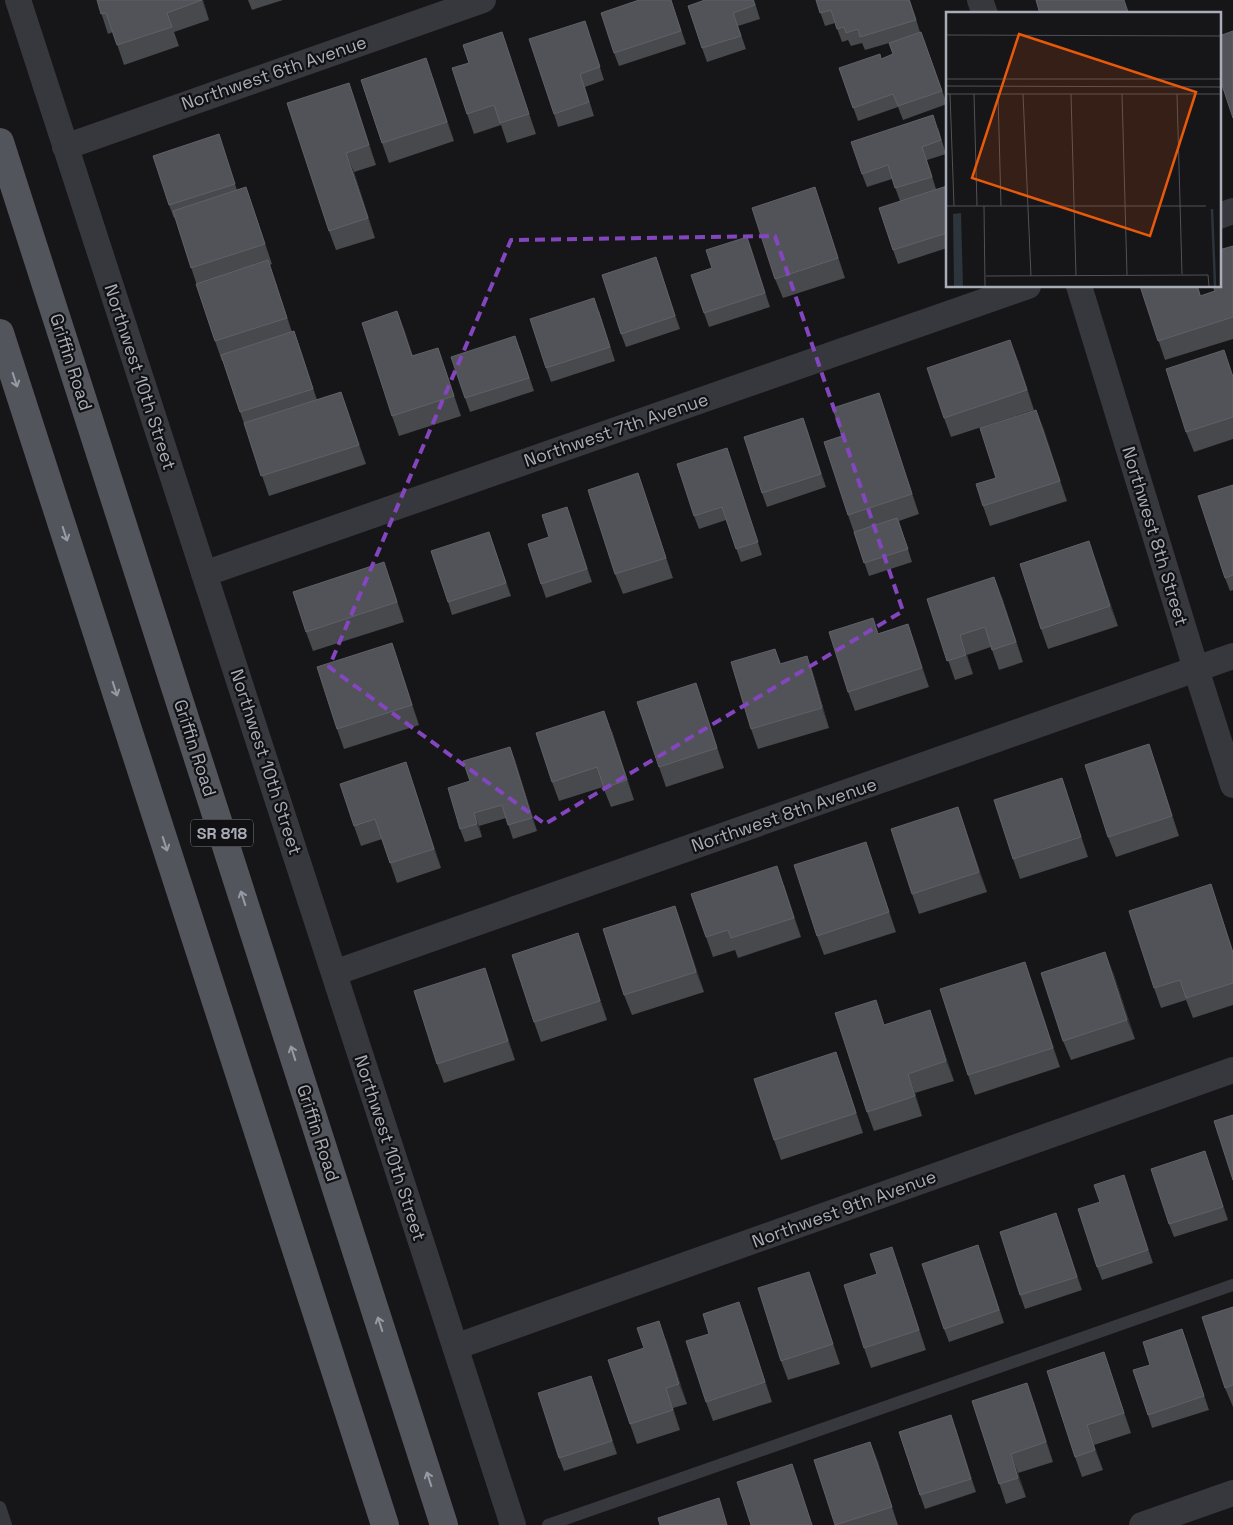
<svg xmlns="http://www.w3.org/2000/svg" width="1233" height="1525" viewBox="0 0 1233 1525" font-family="'Space Grotesk',sans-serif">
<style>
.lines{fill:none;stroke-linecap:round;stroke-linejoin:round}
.service{stroke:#37383d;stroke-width:12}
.minor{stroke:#37383d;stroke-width:26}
.primary{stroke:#53555c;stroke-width:28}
.wall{fill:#47494d}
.shaded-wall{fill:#2f3033}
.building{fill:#525359;stroke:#5f6168}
.oneway{stroke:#979ba6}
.marked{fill:none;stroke:#8446be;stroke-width:4;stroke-dasharray:10 6;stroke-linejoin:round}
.labels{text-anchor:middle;stroke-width:4.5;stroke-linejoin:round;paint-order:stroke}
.shield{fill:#111113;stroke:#7b7e86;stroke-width:1}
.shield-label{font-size:16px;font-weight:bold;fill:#a8adb8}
.street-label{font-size:18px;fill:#a8adb8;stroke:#111113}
.inset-river{fill:none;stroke:#2c353c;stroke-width:2.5}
.inset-road{fill:none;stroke:#505258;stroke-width:1}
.view{fill:#e8590c;fill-opacity:0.15;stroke:#e8590c;stroke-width:2.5}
.inset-edge{fill:none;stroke:#a8adb8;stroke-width:2.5}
</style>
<rect width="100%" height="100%" fill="#161618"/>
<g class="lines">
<path class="service" d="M0,1507l6,18
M548,1525l685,-240"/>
<path class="minor" d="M18,0l495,1525
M980,0l5,14
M65,147l418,-147
M1219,216l14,-5
M1079,286l117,383 37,116
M204,574l824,-288
M334,973l899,-317
M455,1347l778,-277
M1142,1525l91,-32"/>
<path class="primary" d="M0,142l444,1383
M0,333l385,1192"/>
</g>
<path class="wall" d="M97,0h106l6,20 -35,12 5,14 -55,19 -11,-33 -5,2z
M248,0h35l-31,10z
M671,0l15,44 -67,22 -5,-13z
M705,0h49l6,19 -22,7 8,23 -39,13 -5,-14z
M816,0h94l10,32h1l26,72 -44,16 -5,-13 -40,14 -19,-53 43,-9 11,-5 -4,-11 -24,7 -3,-7 -11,3 -3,-6 -6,2 -7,-19 -10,3z
M585,21l19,59 -19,7 9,29 -36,11 -4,-13z
M502,32l34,102 -29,9 -6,-18 -27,9 -7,-20 2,-51z
M433,78l21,63 -65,22 -7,-20z
M349,83l27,82 -22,7 21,66 -39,12 -7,-19z
M938,128l8,26 -19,6 9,29 11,-3v62l-49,16 -5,-14 7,-49 -8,-22 -25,8 -5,-13z
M223,148l14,42 9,-3 26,77 -2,1 22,67 2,-1 7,20 16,49 24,-8 25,72 -97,32 -29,-84 -17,-51h-1l-7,-20 -40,-123h-1l-5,-13z
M822,207l23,71 -62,20 -8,-19z
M747,237l23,70 -61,20 -5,-14 8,-45z
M1233,246v93l-68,21 -25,-74h58l3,10 14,-5z
M656,257l24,72 -54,18 -5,-13z
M397,311l16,45 25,-8 23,68 -62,20 -7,-20z
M599,311l16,50 -64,21 -5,-14z
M520,349l14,42 -64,21 -5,-14z
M1018,360l16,50 -83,27 -7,-19z
M1233,375v64l-39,13 -8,-20z
M879,393l40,121 -20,7 13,41 -43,14 -21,-61 -6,-79z
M1036,410l31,91 -77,25 -7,-20 13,-28z
M803,418l23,69 -59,20 -5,-14z
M727,448l35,107 -21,7 -15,-42 -27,9 -5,-13z
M638,473l35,105 -50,16 -8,-20z
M1233,485v105l-3,1 -5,-13z
M567,507l25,75 -46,16 -5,-14 8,-47z
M489,532l22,64 -59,19 -4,-13z
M1096,561l22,65 -70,23 -7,-20z
M391,582l13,40 -91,29 -7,-19z
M1002,597l21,65 -24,8 -8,-23 -24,8 6,19 -18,6 -28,-81z
M908,624l21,63 -74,24 -7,-19 31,-59z
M392,643l27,82 -75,24 -7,-20z
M775,649l6,15 26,-8 7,20 15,52 -71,21 -7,-20z
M696,683l28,85 -58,19 -7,-20z
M612,731l22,69 -23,7 -8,-20 -44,14 -7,-19z
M510,747l5,13 22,71 -24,8 -7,-21 -27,8 3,11 -17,5 -5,-13 10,-48z
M406,762l35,106 -44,15 -15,-44 -21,7 -7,-20z
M1156,764l23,72 -63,21 -8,-20z
M1062,778l26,79 -68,22 -7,-20z
M958,807l29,85 -68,22 -7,-20z
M866,842l30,90 -72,23 -7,-19z
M1211,884l22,67v54l-40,13 -7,-18 -25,8 -7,-20z
M784,885l17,52 -63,21 -3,-8 -22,7 -7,-20z
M675,906l29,86 -72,23 -8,-20z
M585,953l22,67 -66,22 -7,-20z
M1025,962l35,105 -85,28 -7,-20z
M485,968l30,92 -71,23 -7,-19z
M1113,972l22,67 -64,21 -8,-19z
M930,1010l24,71 -39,12 7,23 -48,15 -7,-19 18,-87z
M843,1072l20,61 -82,27 -7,-20z
M1210,1165l18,55 -54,17 -5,-13z
M1128,1188l25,75 -51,17 -5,-13z
M1061,1227l21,63 -57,19 -5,-14z
M983,1259l21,64 -55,19 -5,-13z
M899,1267l27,83 -55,18 -7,-20 13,-74z
M809,1272l31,92 -52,16 -7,-19z
M1233,1307v100l-8,-19z
M746,1322l26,80 -59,19 -7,-19z
M1182,1329l27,81 -57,18 -4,-13 2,-50z
M666,1340l21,64 -14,4 7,22 -43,14 -7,-20 14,-76z
M1104,1352l27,81 -37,12 9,25 -21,7 -7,-20z
M596,1390l21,64 -53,17 -5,-13z
M972,1401l62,1 19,60 -35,11 8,24 -20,7z
M956,1429l20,63 -51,17 -5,-14z
M870,1442l28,83h-63z"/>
<path class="shaded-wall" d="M202,0h1l6,20z
M502,32l7,20 27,82 -7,-20z
M426,58l7,20 21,63 -7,-19z
M349,83l7,19 20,63 -7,-20z
M346,153l8,19 21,66 -7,-20z
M246,187l7,20 19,57 -7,-20z
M815,187l7,20 23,71 -7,-20z
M747,237l5,13 18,57 -5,-14z
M656,257l5,14 19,58 -5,-13z
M268,260l7,20 19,58 -7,-20z
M397,311l8,20 14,45 -7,-20z
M294,331l7,20 19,57 -7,-19z
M1010,340l8,20 16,50 -7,-20z
M438,348l7,20 16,48 -7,-20z
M341,392l7,19 18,53 -7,-19z
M879,393l7,20 33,101 -7,-20z
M1036,410l8,19 23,72 -7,-20z
M803,418l5,13 18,56 -5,-13z
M727,448l5,13 30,94 -4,-13z
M638,473l7,20 28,85 -7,-20z
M567,507l5,13 20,62 -5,-13z
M489,532l5,14 17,50 -5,-13z
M1089,541l7,20 22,65 -8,-20z
M384,562l7,20 13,40 -7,-20z
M994,577l8,20 21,65 -7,-20z
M908,624l7,20 14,43 -7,-19z
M960,635l7,20 6,19 -7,-19z
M392,643l7,20 20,62 -7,-20z
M807,656l7,20 15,52 -7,-20z
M696,683l7,20 21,65 -7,-20z
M604,711l8,20 22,69 -7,-20z
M1149,744l7,20 23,72 -7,-20z
M510,747l5,13 22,71 -5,-13z
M406,762l7,20 28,86 -7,-19z
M1062,778l7,20 19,59 -7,-20z
M958,807l7,20 22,65 -8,-20z
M474,813l5,13 3,11 -5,-13z
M866,842l7,20 23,70 -7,-20z
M777,866l7,19 17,52 -7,-19z
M1211,884l22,67v2z
M675,906l7,19 22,67 -8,-20z
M578,933l7,20 22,67 -7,-19z
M1105,952l8,20 22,67 -8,-19z
M1025,962l7,19 28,86 -7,-19z
M485,968l7,20 23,72 -7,-19z
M930,1010l7,20 17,51 -8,-20z
M836,1052l7,20 20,61 -7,-20z
M908,1074l7,19 7,23 -7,-20z
M1205,1151l5,14 18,55 -5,-13z
M1124,1175l4,13 25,75 -5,-13z
M1056,1213l5,14 21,63 -5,-13z
M892,1247l7,20 27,83 -7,-20z
M809,1272l7,19 24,73 -7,-20z
M739,1302l7,20 26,80 -7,-20z
M659,1321l7,19 21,64 -8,-20z
M1182,1329l5,13 22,68 -5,-14z
M1104,1352l7,20 20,61 -7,-20z
M591,1376l5,14 21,64 -5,-13z
M1027,1383l7,19 19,60 -7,-20z
M666,1388l7,20 7,22 -7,-20z
M951,1415l5,14 20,63 -5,-13z
M1087,1425l7,20 9,25 -8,-20z
M870,1442l8,19 20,64 -6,-18z
M1011,1454l7,19 8,24 -8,-19z
M792,1464l7,19 13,42z"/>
<path class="building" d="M97,0h105l-35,13 5,14 -55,18 -11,-32 -5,1z
M639,0h32l10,31 -67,22 -13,-40z
M705,0h48l2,5 -22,8 8,23 -39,12 -14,-42z
M816,0h93l7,20 -56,17 -2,-8 -12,4 -2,-6 -7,2 -6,-19 -11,3z
M1036,0h88l4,12 -5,2h-83z
M585,21l15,46 -20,7 9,28 -35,12 -25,-75z
M1233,31v87l-14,-42v-40z
M502,32l27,82 -29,9 -6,-18 -27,9 -15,-46 17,-5 -6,-18z
M921,32l21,59 -44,15 -5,-12 -40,14 -14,-40 41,-14 1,5 12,-5 -4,-11z
M426,58l21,64 -65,21 -21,-63z
M349,83l20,62 -23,8 22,65 -39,13 -42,-128z
M933,115l8,25 -19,7 10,30 -37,11 -7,-23 -26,9 -11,-32z
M219,134l16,50 -66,21 -16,-49z
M947,186v47l-54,17 -14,-42z
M246,187l19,57 -74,24 -18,-57z
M815,187l23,71 -63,21 -23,-71z
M747,237l18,56 -61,20 -13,-38 21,-7 -6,-18z
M1233,246v71l-75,24 -18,-55h57l3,10 15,-5 -2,-5h6v-36z
M656,257l19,59 -54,18 -19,-59z
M268,260l19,58 -72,23 -19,-57z
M594,298l16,49 -64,21 -16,-49z
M397,311l15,45 26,-8 16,48 -62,20 -30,-93z
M294,331l19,58 -73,23 -19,-57z
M515,336l14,42 -64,20 -14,-41z
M1010,340l17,50 -83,28 -17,-50z
M1224,350l9,27v40l-47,15 -20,-63z
M341,392l18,53 -98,31 -17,-53z
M879,393l33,101 -64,21 -24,-73 18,-6 -9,-28z
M1036,410l24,71 -77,25 -7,-22 20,-6 -16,-50z
M803,418l18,56 -59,19 -18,-56z
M727,448l31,94 -22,7 -14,-42 -28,9 -17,-52z
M638,473l28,85 -51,16 -27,-84z
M1233,485v90l-8,3 -27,-82z
M567,507l20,62 -46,15 -13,-40 21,-7 -7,-22z
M897,518l11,31 -44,14 -10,-31z
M489,532l17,51 -58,19 -17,-51z
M1089,541l21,65 -69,23 -21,-65z
M384,562l13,40 -91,30 -13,-40z
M994,577l22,65 -24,8 -7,-23 -25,8 6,20 -19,6 -20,-62z
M873,618l5,16 30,-10 14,44 -74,24 -19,-60z
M392,643l20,62 -75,24 -20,-62z
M775,649l5,15 27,-8 15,52 -71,21 -20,-67z
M696,683l21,65 -58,19 -22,-65z
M604,711l23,69 -23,8 -7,-21 -45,15 -16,-49z
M1149,744l23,72 -64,21 -23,-72z
M510,747l22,71 -24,7 -6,-20 -28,8 3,11 -17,5 -12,-41 22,-7 -7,-20z
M406,762l28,87 -44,14 -15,-44 -21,7 -14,-42z
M1062,778l19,59 -68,22 -19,-59z
M958,807l21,65 -67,22 -21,-65z
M866,842l23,70 -72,24 -23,-71z
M777,866l17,52 -63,20 -3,-8 -22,7 -15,-43z
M1211,884l22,69v30l-47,15 -6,-18 -26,8 -25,-77z
M675,906l21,66 -72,23 -21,-66z
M578,933l22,68 -66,21 -22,-67z
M1105,952l22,68 -64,21 -22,-68z
M1025,962l28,86 -85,27 -28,-86z
M485,968l23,73 -71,23 -23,-73z
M876,1000l8,25 46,-15 16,51 -38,13 7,22 -48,16 -32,-99z
M836,1052l20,61 -82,27 -20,-61z
M1233,1115v65l-19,-59z
M1205,1151l18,56 -54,17 -18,-55z
M1124,1175l24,75 -51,17 -19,-58 22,-7 -6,-17z
M1056,1213l21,64 -57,18 -20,-63z
M978,1245l21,65 -55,19 -22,-65z
M892,1247l27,83 -55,18 -20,-63 33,-11 -7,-20z
M809,1272l24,72 -52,17 -23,-73z
M739,1302l26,80 -59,20 -20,-61 23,-7 -6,-20z
M1233,1307v78l-8,3 -23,-71z
M659,1321l20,63 -13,4 7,22 -43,14 -22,-64 36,-12 -7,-20z
M1182,1329l22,67 -56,19 -15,-45 17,-5 -7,-23z
M1104,1352l20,61 -37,12 8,25 -20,7 -28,-86z
M591,1376l21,65 -53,17 -21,-65z
M1027,1383l19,59 -35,12 7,24 -19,6 -27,-83z
M951,1415l20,64 -51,16 -21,-63z
M870,1442l22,65 -57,18 -21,-65z
M792,1464l20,61h-61l-14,-43z
M719,1498l8,27h-67l-2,-7z"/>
<defs><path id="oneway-shaft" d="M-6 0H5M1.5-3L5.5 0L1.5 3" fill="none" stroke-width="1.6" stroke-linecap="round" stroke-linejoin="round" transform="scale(1.25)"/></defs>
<g class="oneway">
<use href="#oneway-shaft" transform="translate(15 380) rotate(72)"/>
<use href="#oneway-shaft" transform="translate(65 534) rotate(72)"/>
<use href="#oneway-shaft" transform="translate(115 689) rotate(72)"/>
<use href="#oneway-shaft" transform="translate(165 844) rotate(72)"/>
<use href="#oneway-shaft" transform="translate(243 898) rotate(-108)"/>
<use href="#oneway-shaft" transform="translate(293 1053) rotate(-108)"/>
<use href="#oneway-shaft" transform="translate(380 1324) rotate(-108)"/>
<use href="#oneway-shaft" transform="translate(429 1479) rotate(-108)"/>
</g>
<path class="marked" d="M775,236l128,375 -358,213 -216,-157 182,-427z"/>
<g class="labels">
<rect class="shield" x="191" y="819.5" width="62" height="27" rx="4"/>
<g class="shield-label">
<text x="222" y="839">SR 818</text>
</g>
<g class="street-label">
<text transform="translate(274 73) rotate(-19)" y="6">Northwest 6th Avenue</text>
<text transform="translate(71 362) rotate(72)" y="6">Griffin Road</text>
<text transform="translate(140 377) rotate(72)" y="6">Northwest 10th Street</text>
<text transform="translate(616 430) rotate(-19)" y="6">Northwest 7th Avenue</text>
<text transform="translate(1155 536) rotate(73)" y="6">Northwest 8th Street</text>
<text transform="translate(195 748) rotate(72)" y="6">Griffin Road</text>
<text transform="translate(266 762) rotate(72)" y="6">Northwest 10th Street</text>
<text transform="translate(784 815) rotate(-19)" y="6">Northwest 8th Avenue</text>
<text transform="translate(318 1133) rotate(72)" y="6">Griffin Road</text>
<text transform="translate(390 1148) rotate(72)" y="6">Northwest 10th Street</text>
<text transform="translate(844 1209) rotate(-20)" y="6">Northwest 9th Avenue</text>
</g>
</g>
<g transform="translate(946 12)">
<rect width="275" height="275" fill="#161618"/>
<path d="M15,201l2,73h-9l-1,-72z" fill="#2c353c"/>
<path class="inset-river" d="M266,197l3,77"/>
<path class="inset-road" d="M0,23l275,1M0,67h275M0,74l275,1M0,82h275M4,82l4,112M28,82l3,112M52,82l3,112M77,82l8,182M125,82l5,182M176,82l5,181M231,82l5,180M0,194h260M38,194l1,80M40,264l222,-1 1,11"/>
<path class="view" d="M73,22l177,58 -46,144 -178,-58z"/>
<rect width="275" height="275" class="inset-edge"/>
</g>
</svg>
